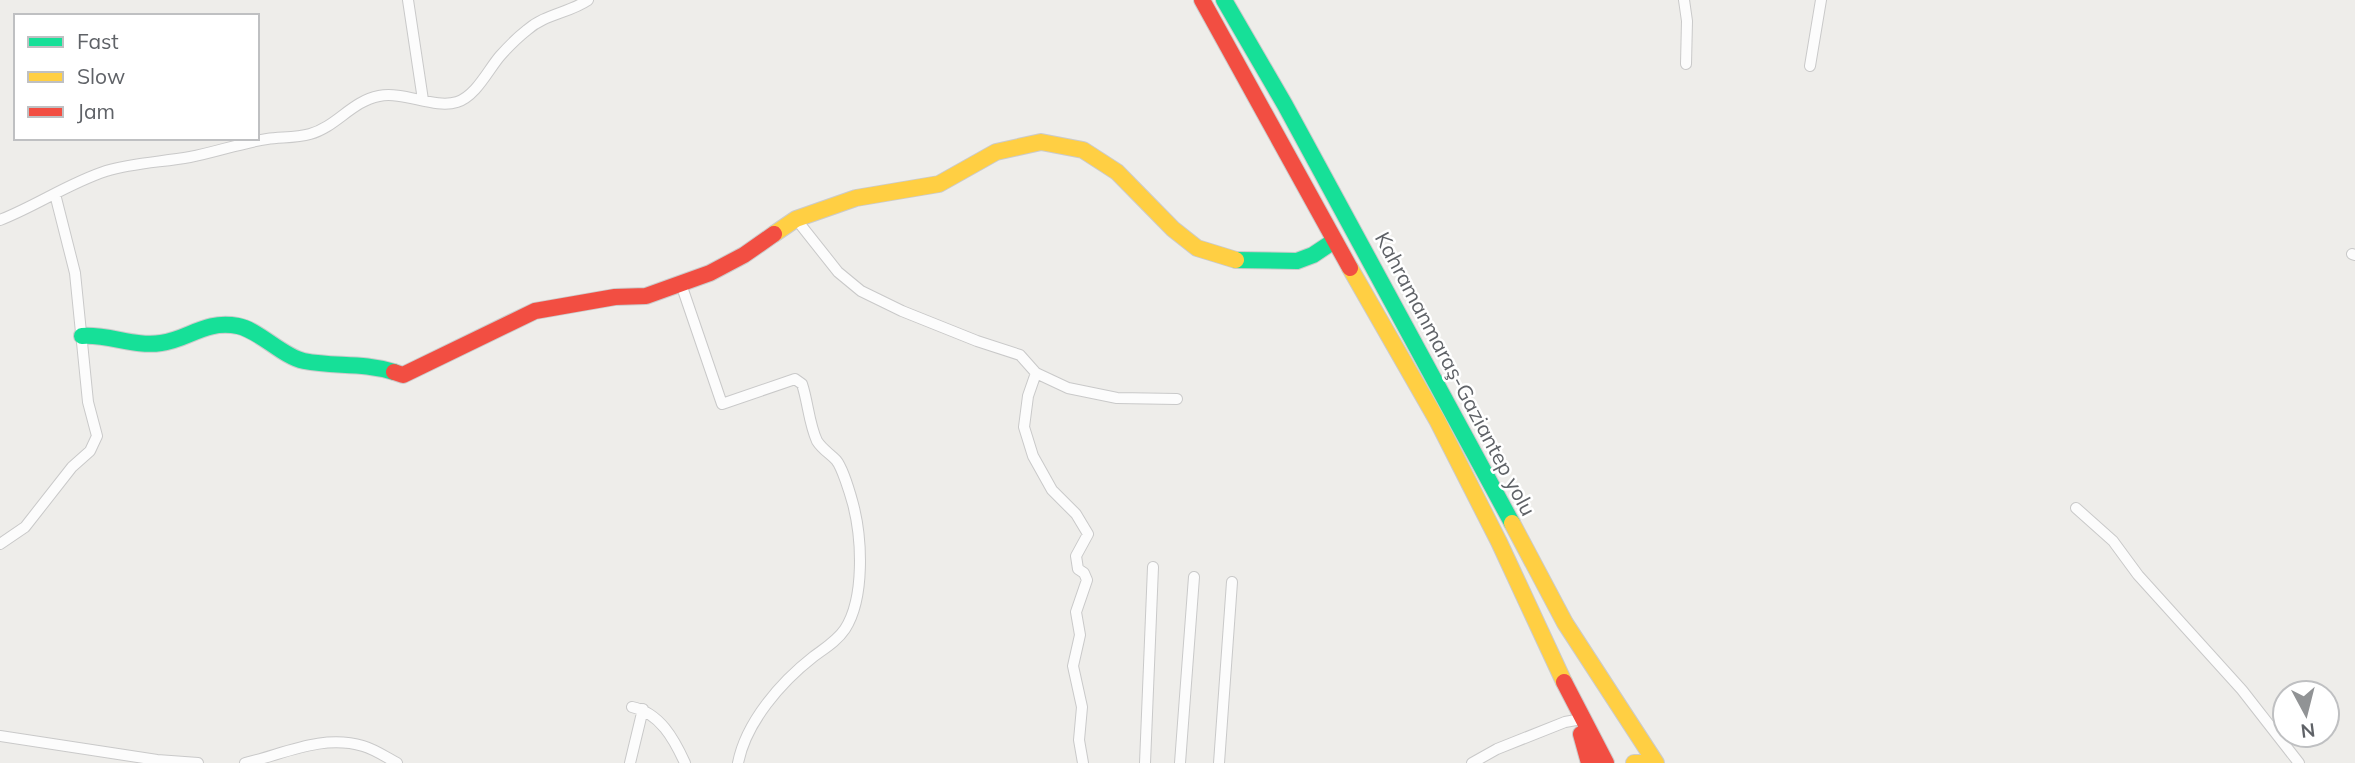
<svg xmlns="http://www.w3.org/2000/svg" width="2355" height="763" viewBox="0 0 2355 763" font-family="Mulish,sans-serif">
<style>
.lines{fill:none;stroke-linecap:round;stroke-linejoin:round}
.street-casing{stroke:#c9c9c9;stroke-width:12}
.fast-casing{stroke:#cbcbcb;stroke-width:18}
.slow-casing{stroke:#cbcbcb;stroke-width:18}
.jam-casing{stroke:#cbcbcb;stroke-width:18}
.street{stroke:#fcfcfc;stroke-width:10}
.fast{stroke:#16e098;stroke-width:16}
.slow{stroke:#ffcf43;stroke-width:16}
.jam{stroke:#f24e42;stroke-width:16}
.labels{text-anchor:middle;stroke-width:5;stroke-linejoin:round;paint-order:stroke}
.street-label{font-size:21px;fill:#5f6267;stroke:#fff}
</style>
<rect width="100%" height="100%" fill="#eeedea"/>
<g class="lines">
<g class="street-casing">
<path id="street" d="M408,0l15,100
M1684,0l3,21 -1,43
M1810,66l11,-66
M796,219l42,53 23,19 41,20 75,30 43,14 16,18 -8,23 -4,31 9,29 19,34 24,24 12,20 -12,22 2,13 6,4 3,7 -11,32 4,23 -7,31 9,41 -3,33 4,23
M0,220c36,-14 69,-37 106,-49 26,-8 56,-9 84,-14 26,-5 51,-14 77,-18 14,-2 29,-1 43,-5 26,-7 42,-33 69,-38 25,-5 55,13 78,6 19,-6 31,-32 43,-46 8,-9 18,-19 27,-26 18,-16 42,-17 61,-30
M2352,254l3,1
M681,284l41,120 73,-25 7,5c6,18 7,40 15,57 5,8 12,12 19,19 6,7 14,33 17,44 9,34 12,94 -8,125 -8,12 -20,19 -32,28 -32,25 -67,65 -75,106
M1036,373l32,15 49,10 60,1
M2076,508l37,33 25,34 104,115 57,73
M0,544l25,-17 47,-60 18,-16 7,-15 -9,-34 -13,-129 -20,-79
M632,707c28,6 42,32 53,56
M0,736l157,24 41,3
M245,763c39,-9 77,-29 118,-17 11,3 23,11 34,17
M630,763l13,-54
M1145,763l8,-196
M1180,763l14,-186
M1219,763l13,-181
M1472,763l25,-14 68,-27 11,-2"/>
</g>
<g class="fast-casing">
<path id="fast" d="M1224,0l61,105 227,418
M1236,260l61,1 16,-6 21,-14
M82,336c27,-2 52,11 79,7 29,-4 43,-23 77,-17 21,4 45,31 66,35 31,6 58,1 90,11"/>
</g>
<g class="slow-casing">
<path id="slow" d="M774,234l22,-15 60,-21 83,-14 57,-32 45,-10 42,8 34,22 56,57 24,19 39,12
M1350,268l87,152 62,122 65,140
M1512,523l53,100 91,140
M1634,763h21"/>
</g>
<g class="jam-casing">
<path id="jam" d="M1202,0l148,268
M394,372l9,3 132,-64 80,-14 31,-1 64,-23 34,-18 30,-21
M1564,682l42,81
M1581,734l8,29"/>
</g>
<use href="#street" class="street"/>
<use href="#fast" class="fast"/>
<use href="#slow" class="slow"/>
<use href="#jam" class="jam"/>
</g>
<g class="labels">
<g class="street-label">
<text transform="translate(1455 374) rotate(62)" y="7">Kahramanmaraş-Gaziantep yolu</text>
</g>
</g>
<rect x="14" y="14" width="245" height="126" fill="#ffffff" stroke="#bfc0c2" stroke-width="2"/>
<rect x="28" y="37" width="35" height="10" fill="#16e098" stroke="#bfc0c2" stroke-width="2"/>
<text x="77" y="49" font-size="21" fill="#5f6267">Fast</text>
<rect x="28" y="72" width="35" height="10" fill="#ffcf43" stroke="#bfc0c2" stroke-width="2"/>
<text x="77" y="84" font-size="21" fill="#5f6267">Slow</text>
<rect x="28" y="107" width="35" height="10" fill="#f24e42" stroke="#bfc0c2" stroke-width="2"/>
<text x="77" y="119" font-size="21" fill="#5f6267">Jam</text>
<g transform="translate(2306 714) rotate(173)"><circle r="33" fill="#ffffff" stroke="#bfc0c2" stroke-width="2"/>
<path d="M0-5L12 26L0 18L-12 26Z" fill="#919395"/>
<text y="-10" font-size="19" font-weight="bold" text-anchor="middle" fill="#5f6267">N</text>
</g>
</svg>
